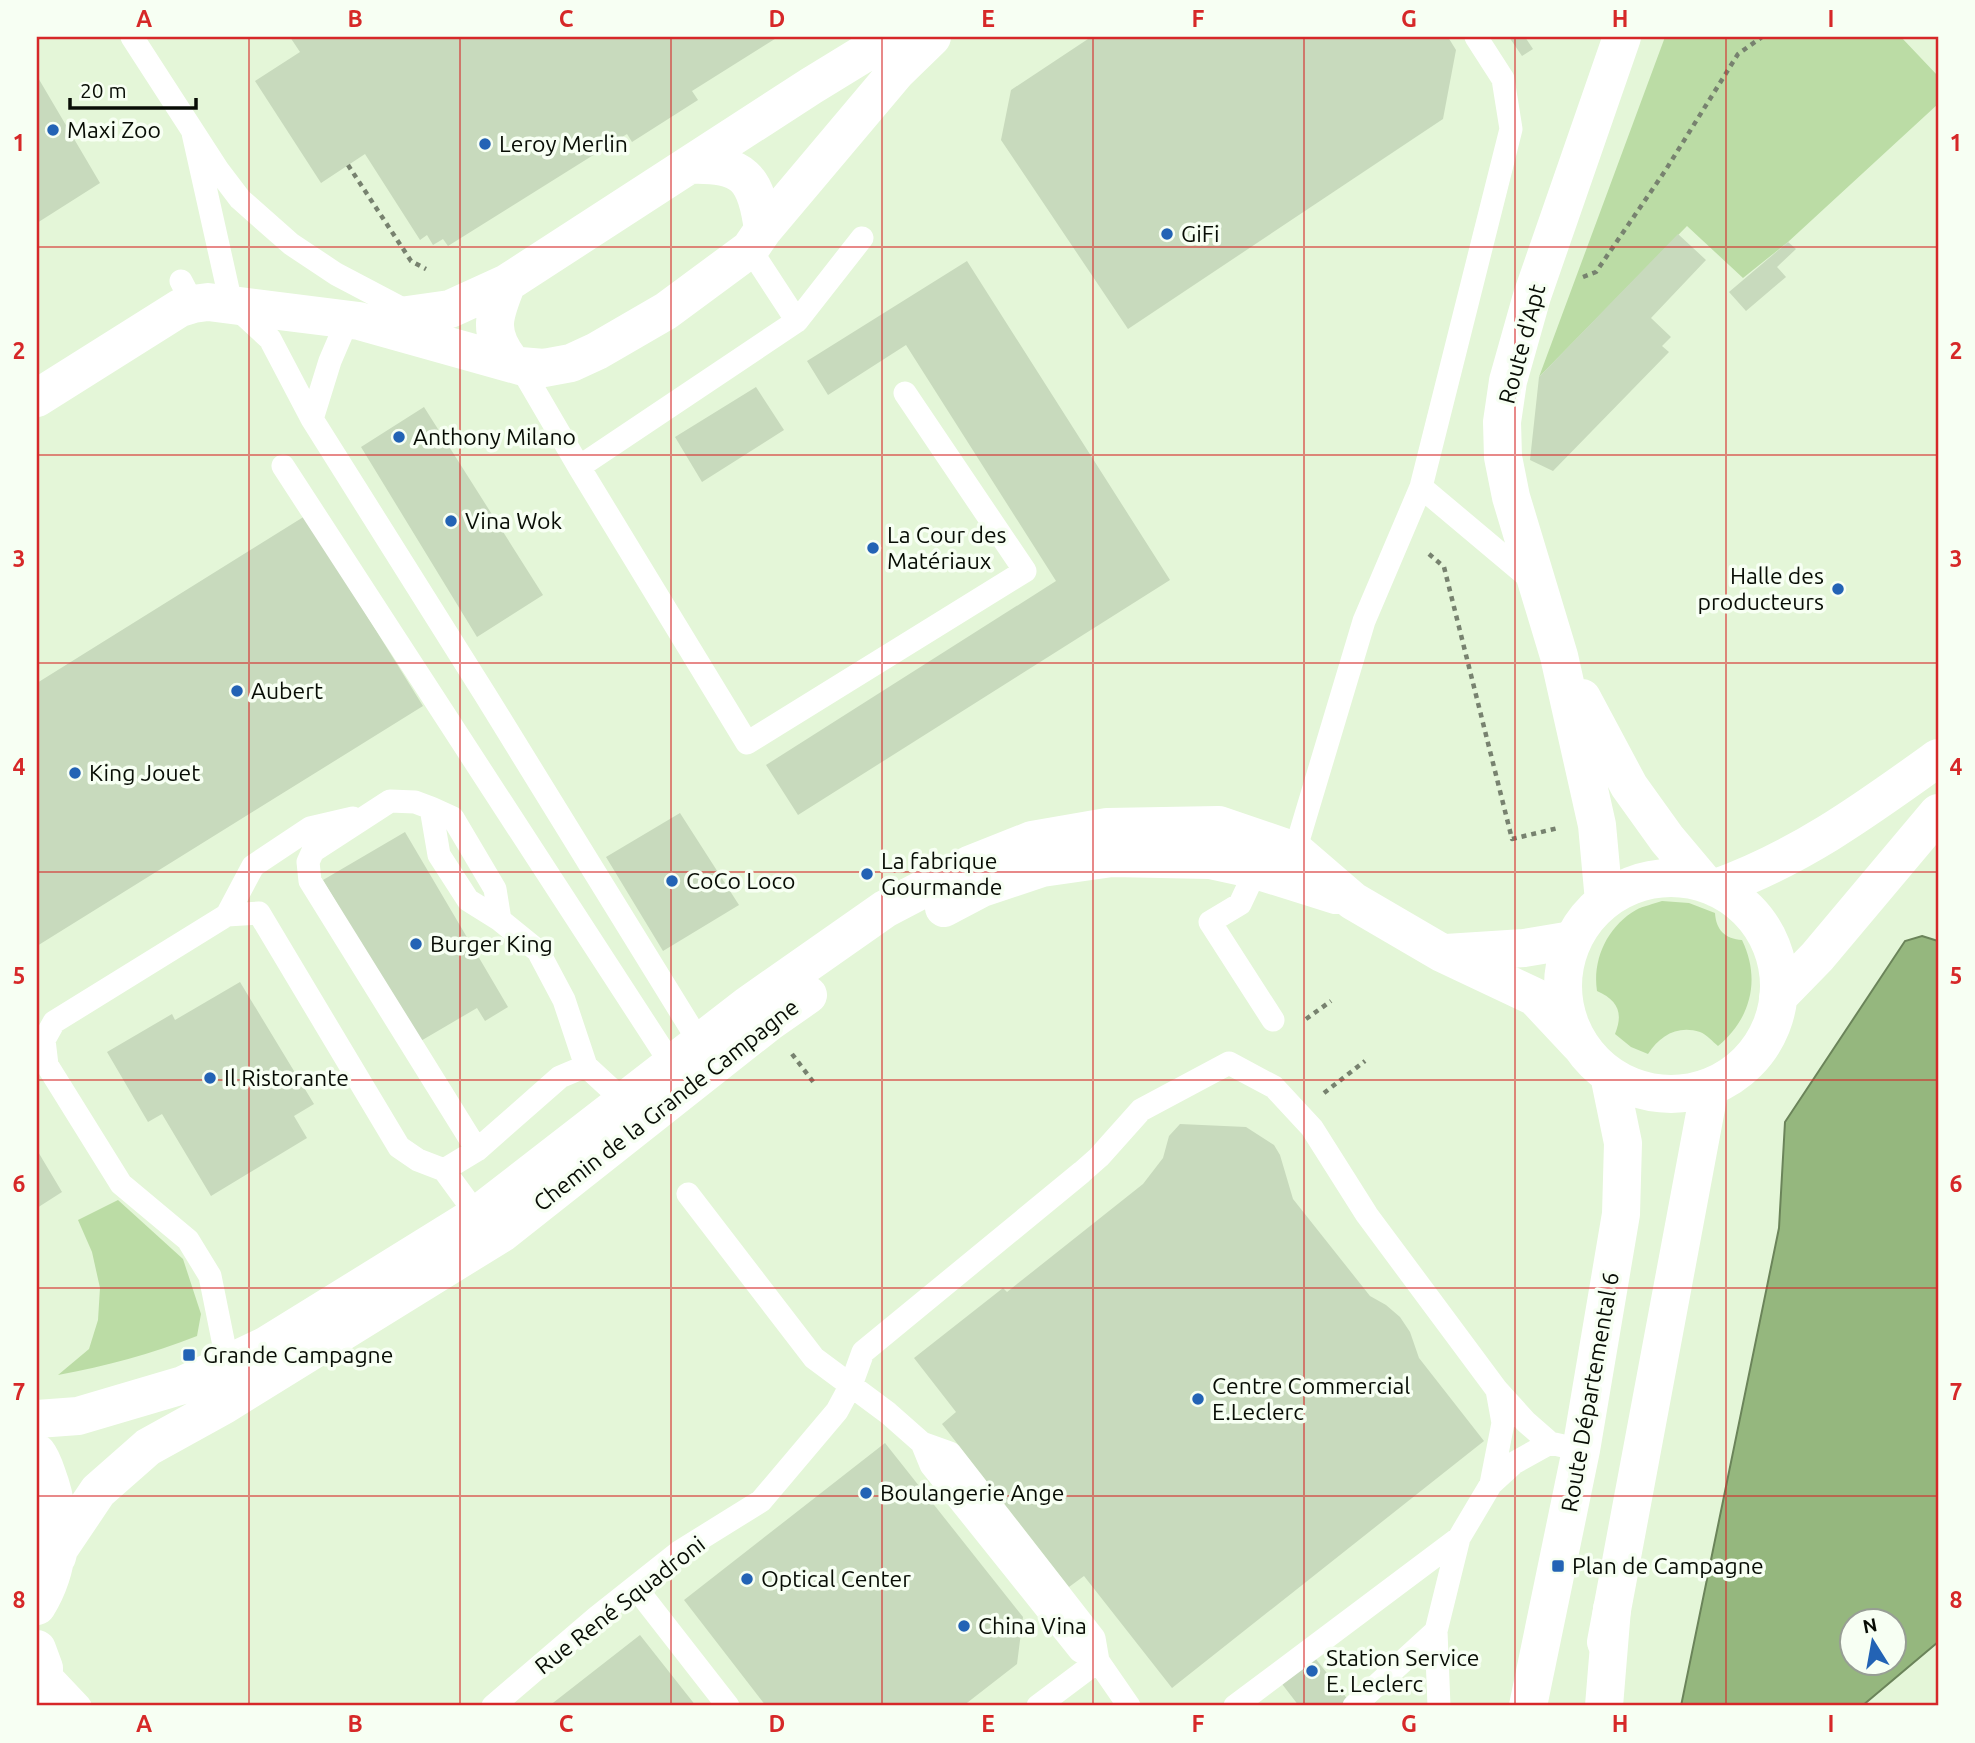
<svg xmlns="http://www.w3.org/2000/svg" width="1975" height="1743" viewBox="0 0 1975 1743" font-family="Ubuntu,sans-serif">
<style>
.green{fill:#bbdca5}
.water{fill:#95b77e;stroke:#6b845a;stroke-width:2;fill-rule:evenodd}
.building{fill:#c8dabd}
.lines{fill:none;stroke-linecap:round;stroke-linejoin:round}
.path{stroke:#77826f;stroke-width:4.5;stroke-dasharray:5 5;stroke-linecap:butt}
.service{stroke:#fff;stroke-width:23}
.minor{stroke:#fff;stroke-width:38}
.secondary{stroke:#fff;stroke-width:38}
.motorway{stroke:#fff;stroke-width:38}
.grid{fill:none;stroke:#d62828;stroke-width:2;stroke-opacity:0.55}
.poi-dot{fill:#2363b5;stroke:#f7fff3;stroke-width:2.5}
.labels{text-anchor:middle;stroke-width:7;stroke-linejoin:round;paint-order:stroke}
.poi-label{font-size:23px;fill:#080d05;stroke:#f7fff3;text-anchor:start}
.street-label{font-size:23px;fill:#080d05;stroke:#f7fff3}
.neatline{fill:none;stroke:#d62828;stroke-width:2.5}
.grid-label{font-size:23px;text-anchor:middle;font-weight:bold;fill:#d62828}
</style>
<rect width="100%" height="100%" fill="#e4f6d8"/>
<path class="green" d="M1665,37h236l37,39v28l-150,138 -45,36 -56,-52 -148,151z
M1662,901l27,2 26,10c1,17 10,26 27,27 19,39 9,79 -24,106 -5,-4 -12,-12 -18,-14 -23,-7 -40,4 -52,22l-17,-7 -16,-13c9,-22 2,-34 -18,-43 -5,-32 11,-65 39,-81 7,-4 18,-6 26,-9z
M118,1200l65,59 18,55 -4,22c-46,18 -91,30 -139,39l31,-26 9,-29 2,-32 -8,-36 -14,-32z"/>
<path class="water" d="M1922,936l16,5v701l-76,64h-181l98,-478 6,-106 120,-181zM1853,1620h42v42h-42z"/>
<path class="building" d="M290,37h488l-86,54 6,9 -66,42 -5,-8 -179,112 -5,-7 -10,6 -6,-10 -7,5 -55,-86 -44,29 -66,-102 45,-29z
M1091,37h357l8,13 -13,69 -315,210 -127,-189 10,-50z
M1509,37h16l8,12 -11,7z
M37,76l63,107 -63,40z
M1678,234l28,26 -55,58 20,19 -9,9 7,6 -116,119 -23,-11 9,-83z
M1788,242l8,7 -19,18 9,10 -40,34 -17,-19z
M967,261l203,319 -372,235 -32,-50 290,-184 -150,-236 -78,50 -21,-34z
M756,387l28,43 -82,52 -27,-45z
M424,407l119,188 -66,42 -116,-190z
M305,516l118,190 -386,240v-263z
M680,813l59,92 -76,46 -57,-94z
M405,832l103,175 -23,14 -8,-13 -58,34 -96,-162z
M240,982l74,122 -20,12 13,22 -96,58 -49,-82 -14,8 -41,-70 65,-38 3,6z
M1180,1124l66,3 28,18 6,10 13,44 77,97 16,9 14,12 10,15 9,26 65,83 -312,247 -88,-112 -15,11 -127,-163 14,-12 -42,-54 89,-70 4,4 136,-108 20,-26 6,-22z
M37,1150l25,42 -25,16z
M885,1443l138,174 -6,47 -54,42h-197l-82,-106z
M640,1635l56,71h-147z
M1315,1658l38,48h-54l-17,-22z"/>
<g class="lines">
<path class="path" d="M348,165l63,96 15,8
M1583,277l13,-5 69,-101 73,-117 24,-17
M1429,554l15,13 68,272 46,-11
M1306,1019l25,-18
M792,1054l22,29
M1324,1093l41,-32"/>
<path class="service" d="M132,37l86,133 22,29 51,45 45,30 76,40
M193,133l38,170 39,36 42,80 174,277 214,347
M750,249l47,72
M181,281l12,23
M520,366l59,101 218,-146 65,-83
M312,419l18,-58 18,-42
M283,466l389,599
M579,467l168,276 278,-172 -120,-178
M1421,487l113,95
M431,808l22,10 42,71 5,31
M1295,851l69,-230 57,-134 90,-358 -8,-50 -27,-42
M1256,870l-16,34 -30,18 63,98
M227,915l26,-49 57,-38 43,-10
M477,1150l-167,-269 -2,-19 5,-11 77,-50 25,1 16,6 8,47 29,45 32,20 38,31 26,49 22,66 39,36 4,10
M444,1170l33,-20 83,-73 26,-11
M688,1194l126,164 74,55 34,30 28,10 144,185 4,23 31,45
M228,1365l-18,-89 -22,-36 -67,-56 -74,-119 -3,-25 10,-18 173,-107 32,-2 140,234 19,13 26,10 33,45
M922,1443l9,22 149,186 18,10
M1491,1484l12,-61 -6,-33
M636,1588l92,118
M44,1668l36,38
M493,1706l104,-89 82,-65 82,-51 76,-90 14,-26 12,-33 219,-180 17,-15 42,-47 88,-47 45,24 38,41 55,87 130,175 29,32 24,21 31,7
M1038,1706l60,-45
M1235,1706l224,-168 32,-54 23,-21 36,-20
M1354,1706l82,-75
M1439,1706l-3,-75 23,-93"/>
<path class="minor" d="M689,165c55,-2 67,12 74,65
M379,319l71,-10 57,-26
M510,361c-23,-29 -16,-46 -3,-78l304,-197 80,-49
M37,398l143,-90 13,-4 15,-2 151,19 161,45 24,2 27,-5 26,-12 69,-40 84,-62 13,-19 134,-159 35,-34
M944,908l38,-20 60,-20 70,-10 98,2 46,10 80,25
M1446,953l78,-5 48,-8
M37,1419l41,-3 105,-31 84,-40 210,-130 271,-210 137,-96 84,-44 63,-25 75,-13 112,-2 76,26 58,50 89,52 93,44 44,47
M37,1453c7,9 9,20 13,30 13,41 10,86 -13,123
M57,1557l2,-8 39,-58 50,-44 76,-42 278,-172 266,-210 40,-28
M37,1649l7,19 -1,38"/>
<path class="secondary" d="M1582,698l47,88 38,53 37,44
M1563 986a108 108 0 1 1 216 0a108 108 0 1 1-216 0Z
M1716,888c84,-30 151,-79 222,-130
M1604,901l-7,-76 -38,-169 -48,-159 -8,-40 -1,-35 6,-41 24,-85 90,-259
M1778,997l39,-40 121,-144
M1606,1642l104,-555
M1528,1706l53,-256 40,-236 2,-71 -14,-68"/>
<path class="motorway" d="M1604,1706l8,-97"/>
</g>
<path class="grid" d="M249,37v1669M460,37v1669M671,37v1669M882,37v1669M1093,37v1669M1304,37v1669M1515,37v1669M1726,37v1669M37,247h1901M37,455h1901M37,663h1901M37,872h1901M37,1080h1901M37,1288h1901M37,1496h1901"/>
<g class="poi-dot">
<circle cx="53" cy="130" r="7"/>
<circle cx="485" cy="144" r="7"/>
<circle cx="1167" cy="234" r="7"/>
<circle cx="399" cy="437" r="7"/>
<circle cx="451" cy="521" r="7"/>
<circle cx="873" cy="548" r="7"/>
<circle cx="1838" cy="589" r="7"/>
<circle cx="237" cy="691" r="7"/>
<circle cx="75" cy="773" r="7"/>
<circle cx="867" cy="874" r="7"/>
<circle cx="672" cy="881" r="7"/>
<circle cx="416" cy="944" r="7"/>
<circle cx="210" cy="1078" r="7"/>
<rect x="182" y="1348" width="14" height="14" rx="3.5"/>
<circle cx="1198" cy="1399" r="7"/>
<circle cx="866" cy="1493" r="7"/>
<rect x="1551" y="1559" width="14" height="14" rx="3.5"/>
<circle cx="747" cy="1579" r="7"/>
<circle cx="964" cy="1626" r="7"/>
<circle cx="1312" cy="1671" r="7"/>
</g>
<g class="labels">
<g class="poi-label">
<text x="67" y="138">Maxi Zoo</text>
<text x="499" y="152">Leroy Merlin</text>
<text x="1181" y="242">GiFi</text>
<text x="413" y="445">Anthony Milano</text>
<text x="465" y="529">Vina Wok</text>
<text x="887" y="543">La Cour des<tspan x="887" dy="26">Matériaux</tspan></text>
<text x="1824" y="584" text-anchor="end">Halle des<tspan x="1824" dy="26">producteurs</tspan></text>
<text x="251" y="699">Aubert</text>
<text x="89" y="781">King Jouet</text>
<text x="881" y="869">La fabrique<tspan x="881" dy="26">Gourmande</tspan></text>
<text x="686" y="889">CoCo Loco</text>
<text x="430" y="952">Burger King</text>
<text x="224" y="1086">Il Ristorante</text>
<text x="203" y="1363">Grande Campagne</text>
<text x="1212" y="1394">Centre Commercial<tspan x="1212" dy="26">E.Leclerc</tspan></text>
<text x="880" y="1501">Boulangerie Ange</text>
<text x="1572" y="1574">Plan de Campagne</text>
<text x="761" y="1587">Optical Center</text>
<text x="978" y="1634">China Vina</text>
<text x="1326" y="1666">Station Service<tspan x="1326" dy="26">E. Leclerc</tspan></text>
</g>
<g class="street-label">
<text transform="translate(1522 344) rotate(-75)" y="8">Route d'Apt</text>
<text transform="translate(666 1105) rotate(-38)" y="8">Chemin de la Grande Campagne</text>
<text transform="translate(1590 1392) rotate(-80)" y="8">Route Départemental 6</text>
<text transform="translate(620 1605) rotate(-38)" y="8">Rue René Squadroni</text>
</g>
</g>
<rect width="1975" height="1743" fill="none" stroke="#f7fff3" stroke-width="77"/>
<g transform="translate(1873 1642) rotate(349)"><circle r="33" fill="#f7fff3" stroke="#979e94" stroke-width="2"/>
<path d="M0-5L12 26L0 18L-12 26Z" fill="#2363b5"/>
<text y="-10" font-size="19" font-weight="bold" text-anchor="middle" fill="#080d05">N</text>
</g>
<path d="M70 98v10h126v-10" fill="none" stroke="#080d05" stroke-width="3.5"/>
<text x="80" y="98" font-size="21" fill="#080d05" stroke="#f7fff3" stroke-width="5" paint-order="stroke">20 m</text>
<rect x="38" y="38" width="1899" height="1666" class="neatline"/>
<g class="grid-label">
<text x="144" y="27">A</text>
<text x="355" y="27">B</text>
<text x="566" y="27">C</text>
<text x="777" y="27">D</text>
<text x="988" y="27">E</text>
<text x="1198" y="27">F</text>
<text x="1409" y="27">G</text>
<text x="1620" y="27">H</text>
<text x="1831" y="27">I</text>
<text x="19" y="151">1</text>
<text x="1956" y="151">1</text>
<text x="19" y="359">2</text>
<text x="1956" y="359">2</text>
<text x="19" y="567">3</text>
<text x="1956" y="567">3</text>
<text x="19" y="775">4</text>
<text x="1956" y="775">4</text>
<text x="19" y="984">5</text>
<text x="1956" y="984">5</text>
<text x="19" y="1192">6</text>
<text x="1956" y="1192">6</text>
<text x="19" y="1400">7</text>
<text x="1956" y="1400">7</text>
<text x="19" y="1608">8</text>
<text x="1956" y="1608">8</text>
<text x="144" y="1732">A</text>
<text x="355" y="1732">B</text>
<text x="566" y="1732">C</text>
<text x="777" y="1732">D</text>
<text x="988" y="1732">E</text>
<text x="1198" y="1732">F</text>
<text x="1409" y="1732">G</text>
<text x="1620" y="1732">H</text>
<text x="1831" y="1732">I</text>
</g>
</svg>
